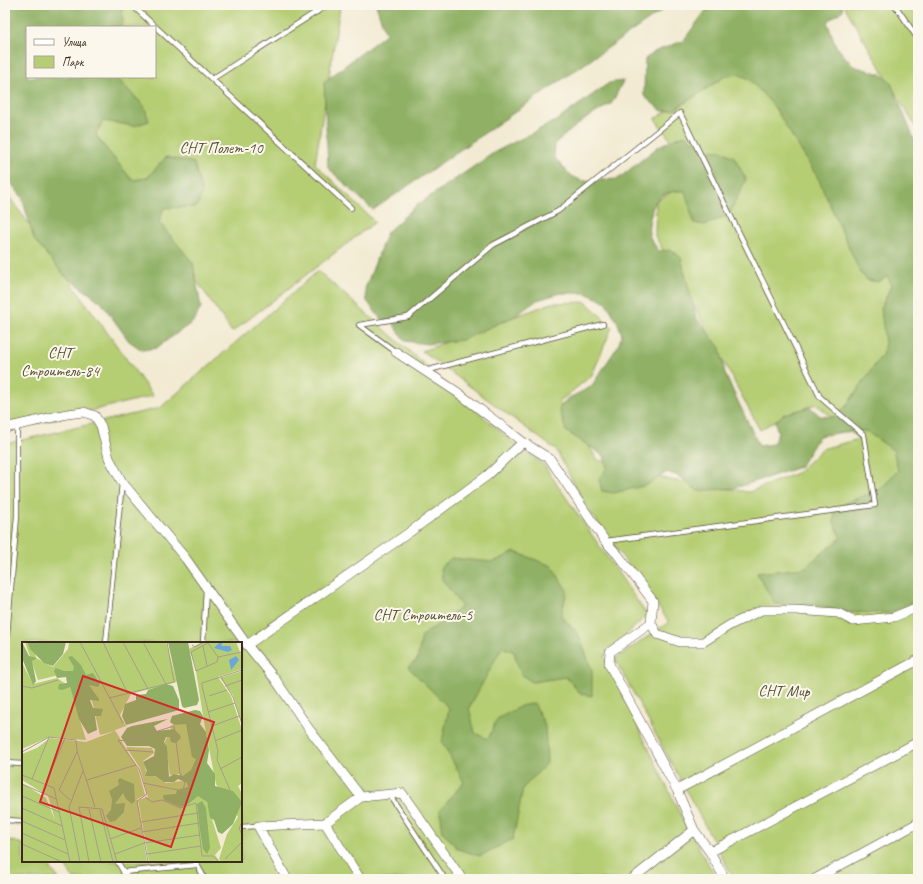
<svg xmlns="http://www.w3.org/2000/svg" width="923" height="884" viewBox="0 0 923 884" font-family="Caveat,sans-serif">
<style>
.green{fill:#b5ce73;stroke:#787c48}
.forest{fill:#90b165;stroke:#666e42}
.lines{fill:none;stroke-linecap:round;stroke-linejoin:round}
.lane-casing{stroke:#564739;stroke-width:6}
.street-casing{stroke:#564739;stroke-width:10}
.lane{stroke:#fff;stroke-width:4.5}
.street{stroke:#fff;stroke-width:9}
.labels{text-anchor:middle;stroke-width:4;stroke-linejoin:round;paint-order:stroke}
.park-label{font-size:16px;fill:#5a5333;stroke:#fbf7ec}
.inset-road{fill:none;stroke:#a99d8a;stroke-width:1}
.view{fill:#d62828;fill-opacity:0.15;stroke:#d62828;stroke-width:2}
.inset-edge{fill:none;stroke:#3b2a1e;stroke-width:2}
</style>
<rect width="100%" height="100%" fill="#fbf7ec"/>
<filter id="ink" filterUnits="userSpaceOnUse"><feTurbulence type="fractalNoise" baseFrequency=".025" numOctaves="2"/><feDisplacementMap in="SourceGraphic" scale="8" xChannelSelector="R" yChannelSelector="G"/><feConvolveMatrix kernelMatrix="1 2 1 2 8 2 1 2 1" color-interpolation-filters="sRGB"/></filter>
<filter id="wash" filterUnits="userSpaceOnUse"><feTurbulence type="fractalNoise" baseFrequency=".012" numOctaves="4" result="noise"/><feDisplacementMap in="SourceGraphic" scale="16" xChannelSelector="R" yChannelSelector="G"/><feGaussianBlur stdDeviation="0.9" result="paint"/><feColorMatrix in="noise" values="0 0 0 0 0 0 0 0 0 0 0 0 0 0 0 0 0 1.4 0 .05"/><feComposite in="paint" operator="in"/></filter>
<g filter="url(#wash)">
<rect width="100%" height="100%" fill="#f2ead2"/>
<path class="green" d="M27,5h316l-3,2 -25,157 60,58 -143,110 -133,-193 -34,-62h90v-50h-117z
M844,5h74v126l-61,-103z
M755,53l163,261v565h-184l-119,-220 54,-37 -83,-116 -30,-56 -134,-99 130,-48 34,-1 26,25 -20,48 -33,27 39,58 72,20 79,12 48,-19 25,-24 37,-10 -43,-35 -37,14 -19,12 -67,-126 -38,-68 1,-35 41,-25 -42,-57z
M5,191l148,205 -148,35z
M318,271l192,169 33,24 104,151 -43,41 79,164 34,59h-643l-12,-18h179v-218h-218v183l-18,-4v-378l155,-36z
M5,839l18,5v17h22l14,18h-54z"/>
<path class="forest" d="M5,5h114l3,3 1,15 -4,4h-92v50h89l28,29 5,15 -15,5 -31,-5 -8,14 37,45 15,-2 19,-21 28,6 8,30 -5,14 -33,1 -5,14 34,41 8,44 -7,14 -38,27 -14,2 -13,-9 -28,-39 -36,-26 -31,-36 -12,-43 -17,-21z
M376,5h294l-297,205 -45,-42 -4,-86 62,-48z
M710,5h132l1,5 -16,12 9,24 17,20 28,8 10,9 27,66v451l-29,13 -45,-1 -28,-7 -41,-1 -18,-31 47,-5 37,-30 -7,-15 1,-12 10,-8 36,-14 17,-19 -5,-20 -27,-19 -23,1 -24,4 -19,31 -65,21 -37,3 -20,-15 -11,-4 -20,13 -33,8 -12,-2 -3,-12 8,-11 -3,-12 -38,-25 -7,-22 8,-10 24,-12 27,-41 4,-11 -4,-12 -12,-21 -21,-9h-24l-24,7 -20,15 -55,25 -35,4 -22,-3 -13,-19 -12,-4 -13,-17 -2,-12 22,-57 29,-26 79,-54 61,-31 53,-38 14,-2 -11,22 -30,18 -27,22 -1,14 16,18 12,6 36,-2 41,-33 25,-11 24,15 14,1 12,6 12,22 -17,36 -24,10 -11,-2 -9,-32c-18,0 -30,3 -34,23 -4,19 -4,21 8,37l13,-1 9,8 15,59 24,31 5,26 34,72 14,-2 5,-11 -3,-11 9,-8 26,-7 10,9 13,1 11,-8 38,-54 3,-12 -4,-35 10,-22 -3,-10 -10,6 -11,-2 -7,-8 -42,-94 -45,-73 -24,-26 -11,-5 -14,3 -50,33 -12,1 -18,-15 1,-37 11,-8 27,-10z
M515,552l37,14 15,25 -6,25 18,19 13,36v25l-11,-2 -15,-17 -34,5 -11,-8 -7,-22 -12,-5 -33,61 6,25 13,6 9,-20 24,-13 13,-3 11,23 2,37 -24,25 -10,51 -33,17 -22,-7 -15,-17 -3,-22 24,-28 -22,-40 7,-34 -41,-41 9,-7 5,-24 40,-29 -20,-28 -1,-12 10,-9 42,4z"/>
</g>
<g filter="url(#ink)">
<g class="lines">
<g class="lane-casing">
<path id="lane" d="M132,5l219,203
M310,5l7,7
M895,5l23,34
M212,79l115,-74
M396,352l-37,-27 49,-8 85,-72 65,-34 122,-98 140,284 44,38 11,70 -269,36
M425,371l178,-47
M106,643l16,-160
M203,643l3,-54
M5,659l12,-143v-91
M5,763l18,1
M389,794l56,85
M5,820l18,1
M241,827l17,-1
M117,861l11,18
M195,861l10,18
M123,872l74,-7"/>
</g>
<g class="street-casing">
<path id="street" d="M396,352l61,40 66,50
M5,428l62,-14 17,-2 11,4 6,10 8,32 13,24 64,77 61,86 28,34 34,50 52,68
M651,623l6,11 23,8h23l27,-17 32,-15h33l43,3 15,8 41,-4 24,-10
M247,645l160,-111 81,-59 35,-33 27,17 55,82 13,14 35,46 -2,22 -41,29 -1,12 68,126 17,40 16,22 15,27
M677,790l241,-130
M325,823l35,56
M710,852l208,-110
M287,879l-29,-53 67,-3 36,-26 41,-4 60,86
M632,879l62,-49
M815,879l103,-56"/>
</g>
<use href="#lane" class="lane"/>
<use href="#street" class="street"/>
</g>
</g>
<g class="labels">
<g class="park-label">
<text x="221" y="153">СНТ Полет-10</text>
<text x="60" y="358">СНТ<tspan x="60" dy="18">Строитель-84</tspan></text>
<text x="423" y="620">СНТ Строитель-5</text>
<text x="784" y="696">СНТ Мир</text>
</g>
</g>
<g transform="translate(22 642)">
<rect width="220" height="220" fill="#f2ead2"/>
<path d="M3,0h8l3,16 17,9 15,-18 1,-7h97l11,40 -46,12 -11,21 6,11 -11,4 23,39 7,26 -8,4 10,63h-125v-79l24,15 9,22 -7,-24 -26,-16v-26l15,-6 13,-10 36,4 29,-11 -15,4 -14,-60 -14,-3 -34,8zM180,0h34l6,15v12l-24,8 13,19 11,34v53l-4,3 4,8v68h-21l-2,-3 8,-25 11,-17 -22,-33 -12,-62 -9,-57 -6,-16zM0,21l11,21 24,-6 13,9 16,53 -37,-3 -27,12zM220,29v53l-9,-29 -13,-17zM166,79l19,82 14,45 -6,7 5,7h-71l-11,-62 10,-3 -8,-29 -14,-21 26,1 2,5 -11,8 3,10 20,12 17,-2 -4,-7 -9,1 -5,-33 2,-5 7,-2 -4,-9z" fill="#b5ce73"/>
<path d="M0,0l7,14 8,2 -5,3 4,20 -3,4 -11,-27zM5,0h39l-3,12 -10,12 -9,-3 -14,-14zM146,0h20l11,58 -2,5 -13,3 -2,-2zM50,14l9,9 5,10 7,-2 7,11 -2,3 -9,-2 10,14v2l-9,-1 3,8 10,1 -2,7h-6l2,14 -9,4 -9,-15 -9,-32 -8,3 -4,-1 1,-5 8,-1 -1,-6 -9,1 -3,-7 2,-3 8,3h9l1,-4 -6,-10zM144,42l7,2 6,14v10l-53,15 -4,-9 3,-12 11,-4v-5l10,-1 2,-4zM173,68l5,1 3,5 -3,8 6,8 3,18 -2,13 8,11v12l18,5 9,11 -9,22 -11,10 -4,-2 -4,-12 -4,-2 -3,-16 -9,-6 -11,9 -7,2 -16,-7 -1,-5 13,-1 1,-4 11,-3 -1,-4 -9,-4 -4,3h-10l-9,-6h-10l2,-5 -4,-9 11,-6 1,-7 -6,-3h-22l-6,-9 6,-9 5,-2 36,-7 -14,7 3,5 17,-2 6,6 1,3 -5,5 -5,-1 -1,-5h-4l-2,5 3,5 2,30 5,-3 9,2 8,-6 5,-11 -4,-2 -6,-33 -12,1 -4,-3 2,-6zM98,136l14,6 1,17 -3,3 -6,-5 -3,-6 -8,11 10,-1 -1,9 -9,9 -5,1 -4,-6 5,-6 1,-11 -3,-8 10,-6 -1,-5zM180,159l4,7 4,40 -3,6 -4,-5 -3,-19 -3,-26z" fill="#90b165"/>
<path d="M198,0h3l-2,4h9l2,4 -4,2 -14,-4zM214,14l3,4 -8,10 -2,-10z" fill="#6da6dd"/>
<path class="inset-road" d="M58,0l43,81M81,0l25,52M101,0l25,47M121,0l23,42M170,3l3,2 9,-5M181,4l4,20M196,15l-10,-14 -17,9 5,19 21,-9 1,-5 24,-5M199,35l12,20 9,27M0,44l10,2 26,-8M203,44l17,-6M187,54l18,-6M87,56l65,-16 -7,-40M186,70l27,-9M190,84l27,-10M193,99l27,-11M104,108l27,2M0,110l27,-15 27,3 1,11 18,56M114,123l-18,-25 8,1 48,-15 6,47 5,8 -2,10 -40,-8M198,127l22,-12M0,133l32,13 16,74M10,137l17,-42M65,138l49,-15 3,4 8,25 -10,7 11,61M0,142l34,15M23,143l20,-47M208,148l-13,-30 1,-9 -16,-65v-3l40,-13M0,154l37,16M123,155l7,5 10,-2 18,8 16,-5 6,53h11l6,6M48,158l-11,-10 18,-38M0,166l40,18M67,167l12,53M78,168l13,52M0,179l43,19M119,180l57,-9M220,180l-3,6 3,7M120,190l57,-9M0,191l46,21M88,197l31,-11M0,202l40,18M93,212l29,-11 56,-8M125,212l54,-8M203,217l17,-17M58,220l-11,-55 14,-36M67,220l-10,-55 23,2 15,53"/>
<path class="view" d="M61,34l131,46 -43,125 -131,-45z"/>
<rect width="220" height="220" class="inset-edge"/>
</g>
<rect width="923" height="884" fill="none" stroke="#fbf7ec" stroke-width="20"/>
<rect x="26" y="26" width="130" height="52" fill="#fbf7ec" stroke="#aea59a"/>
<rect x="34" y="39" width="20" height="6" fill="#ffffff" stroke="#aea59a"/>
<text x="62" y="46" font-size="12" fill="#3b2a1e">Улица</text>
<rect x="34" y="56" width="20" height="12" fill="#b5ce73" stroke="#aea59a"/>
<text x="62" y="66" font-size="12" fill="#3b2a1e">Парк</text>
</svg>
